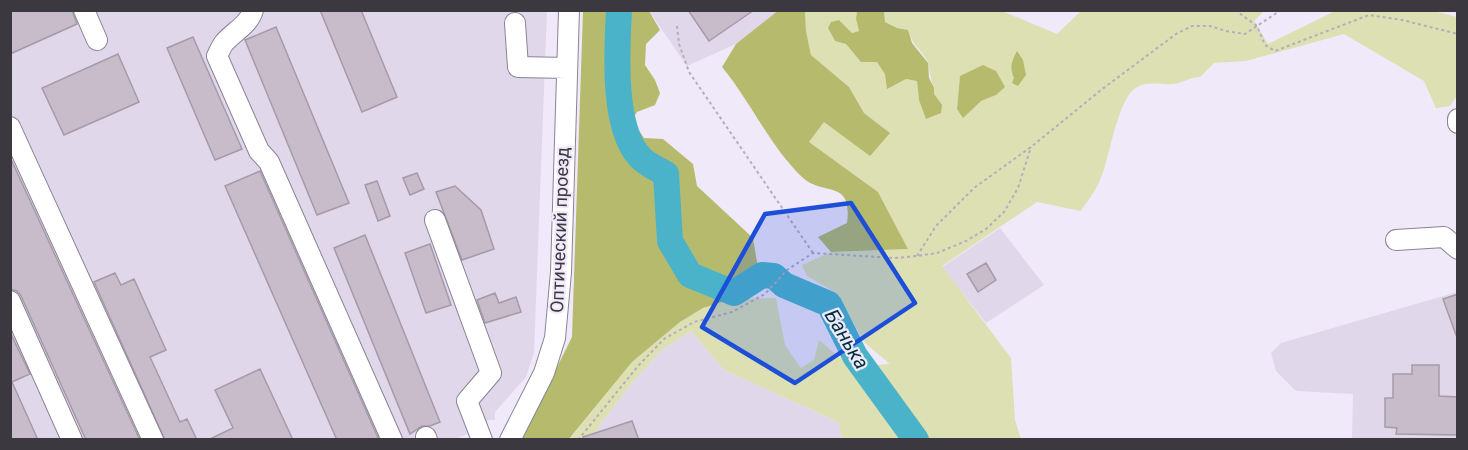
<svg xmlns="http://www.w3.org/2000/svg" width="1468" height="450" viewBox="0 0 1468 450" font-family="Roboto,sans-serif">
<style>
.industrial{fill:#e1d7eb}
.green{fill:#dce0b3;fill-rule:evenodd}
.forest{fill:#b5ba6d}
.lines{fill:none;stroke-linecap:round;stroke-linejoin:round}
.river{stroke:#4ab3ca;stroke-width:26}
.building{fill:#c8bccb;stroke:#a59aa8;stroke-width:1.5}
.minor-casing{stroke:#8a8393;stroke-width:22}
.path{stroke:#b3aebb;stroke-width:2;stroke-dasharray:3 3;stroke-linecap:butt}
.minor{stroke:#fff;stroke-width:20}
.marked{fill:#1d4ed8;fill-opacity:0.2;stroke:#1d4ed8;stroke-width:4.5;stroke-linejoin:round}
.labels{text-anchor:middle;stroke-width:4.5;stroke-linejoin:round;paint-order:stroke}
.street-label{font-size:18px;fill:#3b383f;stroke:#f0e9fa}
.water-label{font-size:20px;font-style:italic;fill:#00313b;stroke:#f0e9fa}
</style>
<rect width="100%" height="100%" fill="#f0e9fa"/>
<path class="industrial" d="M10,11h537l-13,342 -8,24 -31,35v8h-6l-22,14 -15,6 -441,-1z
M649,11h130l-43,33 -49,22z
M1000,228l44,57 -58,38 -44,-56z
M1457,292v147h-105l1,-45 -57,-3 -20,-20 -5,-18 10,-10z
M691,331l33,39 114,52 4,17 -242,1 -3,-11 35,-46 30,-33z"/>
<path class="green" d="M1429,10l28,7v79l-7,10 -14,2 -12,-27 -80,-47 -98,27 -32,2 -14,14c-10,0 -17,6 -27,7 -11,1 -26,-3 -36,3 -20,11 -27,71 -37,93 -4,11 -13,21 -19,31l-44,-9 -95,64 69,92 4,62 6,19h-179l-4,-17 -114,-52 -33,-39 -29,19 -30,33 -35,46 3,10 -31,1 63,-78 48,-40 23,-14 29,-9 44,-1 9,47 16,23 13,-8 5,-20 32,27 39,-3 -25,-21 -29,-50 -29,-17 -5,-11 29,-13 77,-3 -30,-57 -69,-50 15,-20 66,11 -26,-20 -15,-26 -38,-32 -5,-24 -1,-20h52l-1,8 3,12 -7,2 -13,-13 -11,8 7,13 11,3 15,18h16l18,23 11,-6 11,2 2,19 15,-6c0,-3 -6,-31 -7,-34 -7,-12 -15,-15 -19,-30l-11,-2 -12,-6 -1,-11h118l55,23 24,-23h183l-10,10 14,23 67,-33zM983,65l13,30 -39,14 3,-32z"/>
<path class="forest" d="M779,10l26,1 1,20 5,24 38,32 15,26 26,20 -20,23 -46,-34 -15,20 69,50 30,57 -77,3 -13,-15 29,-14c6,-45 -24,-26 -45,-46 -33,-32 -51,-75 -80,-110l14,-23z
M583,11h66l11,19 -14,14 -1,21 10,15 5,13 -5,12 -18,7 -5,8 12,18 19,1 30,25 4,22 56,52 5,30 -26,31 -29,9 -23,14 -48,40 -63,77 -48,1 51,-103z
M857,11h27l1,11 12,6 11,2 4,13 16,20 1,15 5,10v6l8,11 -1,8 -15,6 -7,-19 -2,-19 -11,-2 -19,10 -2,-15 -8,-12h-16l-15,-18 -11,-3 -7,-13 3,-6 8,-2 13,13 7,-2 -3,-12z
M1017,51l6,9 3,15 -8,11 -6,-3 2,-5c-5,-11 -2,-17 3,-27z
M983,65l13,6 9,16 -9,8 -15,6 -18,17 -6,-9 3,-33z"/>
<g class="lines">
<path class="river" d="M619,10c-2,39 -7,116 20,146 6,8 19,13 27,18l4,67 20,34 44,18 28,-18 12,1 10,9 45,19 26,52 61,84"/>
</g>
<path class="building" d="M10,10h62l5,14 -67,30z
M320,10h41l36,87 -35,15z
M688,10h66l-45,31z
M276,27l73,176 -32,12 -72,-175z
M193,37l49,112 -27,11 -48,-112z
M118,54l21,48 -75,33 -22,-47z
M10,157l130,283h-54l-65,-144 -4,-5 -7,-2z
M260,171l119,269h-42l-112,-254z
M417,173l7,16 -14,6 -7,-17z
M377,181l13,35 -12,5 -13,-36z
M455,186l26,24 13,39 -32,11 -26,-68z
M365,235l75,187 -10,4h-8l-12,8 -76,-186z
M430,244l21,61 -25,8 -21,-60z
M986,263l10,17 -18,12 -11,-18z
M115,273l6,12 13,-6 32,71 -16,7 30,65 7,-3 10,21h-32l-71,-158z
M495,293l4,10 17,-6 5,15 -36,11 -8,-23z
M1458,294v41h-2l-13,-36z
M10,332l20,42 -18,8 26,58h-28z
M1412,365h27v31l19,1v38l-62,-1 1,-6 -12,-1v-29h8v-24h19z
M260,369l33,71h-85l25,-12 -18,-38z
M632,421l7,19h-55l-1,-3z"/>
<g class="lines">
<g class="minor-casing">
<path id="minor" d="M84,10l13,30
M253,10c-4,15 -20,22 -29,33 -3,4 -5,9 -7,13l42,95 10,11 123,278
M515,23l3,44 49,1
M1458,119v4
M10,127l143,313
M435,220l56,153 -24,28 15,39
M1396,240l48,-3 14,12
M10,301l62,139
M426,437l1,3
M510,440l34,-67 11,-35 6,-66 8,-262"/>
</g>
<path class="path" d="M1235,10l22,16 8,19 10,6 94,-36 33,5 56,14
M677,26l2,18 10,28 124,181
M917,256l19,-30 38,-38 57,-41 70,-57 75,-56 16,-8h18l16,5 19,3 36,-24
M578,440l60,-74 26,-27 30,-17 38,-10 33,-18 22,-24 26,-17 82,5 22,-2 20,-3 29,-12 20,-12 18,-17 14,-24 13,-41"/>
<use href="#minor" class="minor"/>
</g>
<path class="marked" d="M851,203l64,100 -120,80 -93,-56 63,-113z"/>
<g class="labels">
<g class="street-label">
<text transform="translate(560 230) rotate(-88)" y="6">Оптический проезд</text>
</g>
<g class="water-label">
<text transform="translate(847 339) rotate(59)" y="7">Банька</text>
</g>
</g>
<rect width="1468" height="450" fill="none" stroke="#3b383f" stroke-width="24"/>
</svg>
